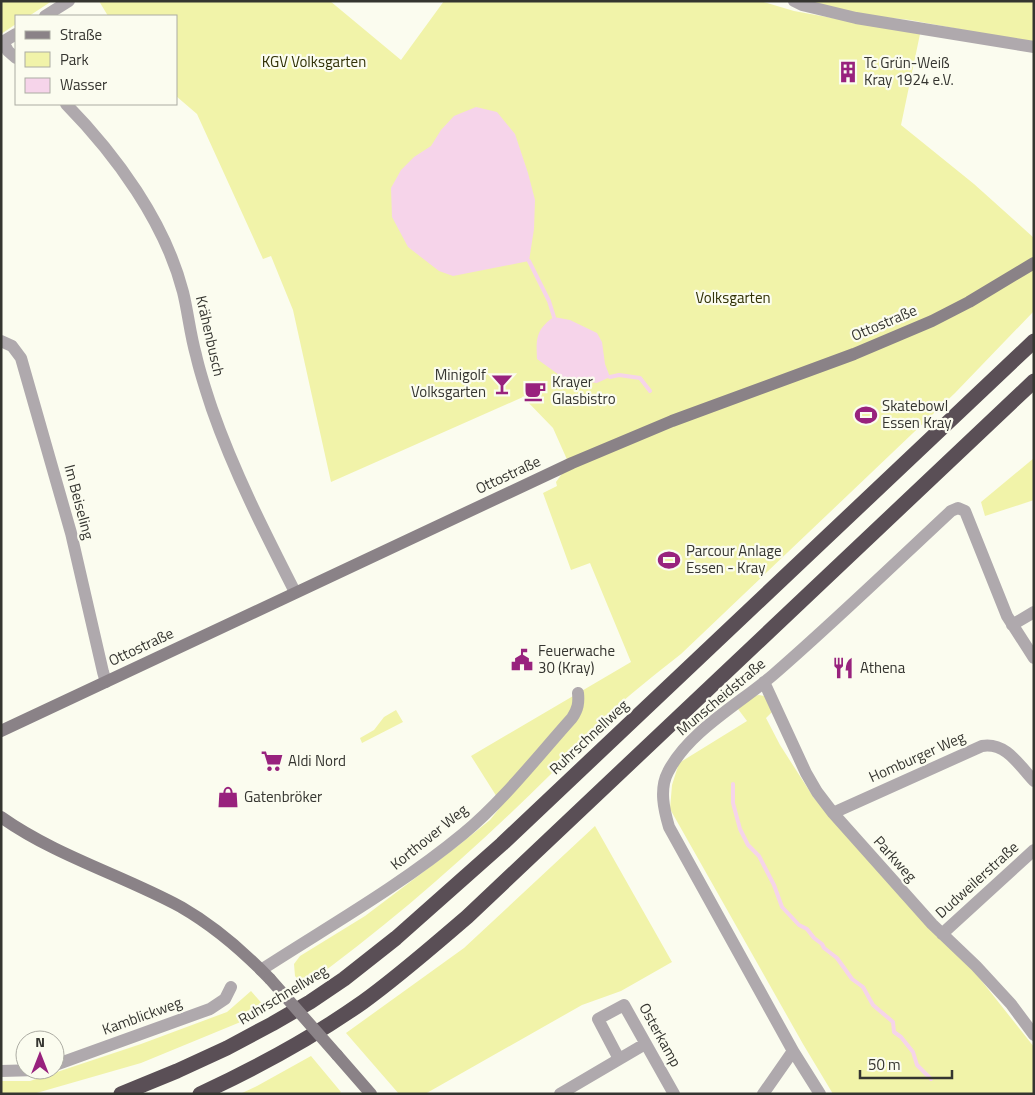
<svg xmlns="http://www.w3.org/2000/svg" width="1035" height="1095" viewBox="0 0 1035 1095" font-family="'Titillium Web',sans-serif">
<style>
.green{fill:#f1f3a9}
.water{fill:#f6d4ea}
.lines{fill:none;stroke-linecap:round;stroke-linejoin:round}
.stream{stroke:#f6d4ea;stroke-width:4}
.street{stroke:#afa9ad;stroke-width:12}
.secondary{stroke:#8a8287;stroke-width:12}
.highway{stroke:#5a4f56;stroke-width:15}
.secondary-bridge{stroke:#8a8287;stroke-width:12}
.labels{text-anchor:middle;stroke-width:4.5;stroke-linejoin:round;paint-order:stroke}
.park-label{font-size:15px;fill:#303005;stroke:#fbfcef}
.poi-label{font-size:15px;fill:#353530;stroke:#fbfcef;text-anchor:start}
.street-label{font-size:15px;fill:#353530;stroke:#fbfcef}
</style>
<rect width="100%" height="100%" fill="#fbfcef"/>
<path class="green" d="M1,1h51l-23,15h-13v8l-15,10z
M99,1h231l71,59 43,-59h316l34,10 126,23 -19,91 73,59 60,54v73l-79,82 -274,261c-33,26 -66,52 -96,82 -12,13 -23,27 -35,39 -77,76 -158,148 -246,211l-9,-10 -1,-12 6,-8 65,-40 94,-71 31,-25 12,-15 -31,-49 160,-94 -41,-99 -19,7 -28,-77 14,-7 -1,-4 13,-18 -16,-36 -30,-31 -192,85 -38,-172 -22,-54 -8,3 -66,-145 -21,-18v-80h-68z
M805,1h229v42l-124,-23 -55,-6z
M1034,458v42l-49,16 -4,-14z
M759,695l5,1 9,15 -7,7 14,27 34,53 159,172 61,77v47h-201l-30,-50 -133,-235 2,-24 7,-22 68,-42 -9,-12 15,-13z
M396,710l7,12 -41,21 -2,-5 14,-8 10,-13z
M595,826l77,136 -51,29 -39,14 -157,89h-26l-53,-61 118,-85z
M251,991l15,17 -23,13 -102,42 -108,31h-32v-13h29l111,-37 86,-32z
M311,1056l30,36 -3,2h-98l17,-8z"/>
<path class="water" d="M476,107l21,5 18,22 13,39 7,27 -1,29 -5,32 -76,15 -14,-5 -31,-24 -16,-30 -1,-29 10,-18 13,-13 17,-11 10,-16 13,-14z
M554,317l16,3 27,13 5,9 3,22 5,13 -13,6 -31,-3 -29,-21c-1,-20 -1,-30 17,-42z"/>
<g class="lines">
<path class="stream" d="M529,261l20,40 5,16
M610,377l9,-2 21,3 10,13
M733,784v19l7,26 8,16 11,11 15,29 8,22 17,18 8,4 7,9 8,6 2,4 13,10 15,21 11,8 10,18 20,17 1,10 7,5 12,15 4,13 14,14"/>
<path class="street" d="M794,1l8,4 54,13 178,29
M45,16l24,-15
M3,42l5,9 8,7
M1,43l15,-9
M66,104c50,51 99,118 117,188 5,20 7,42 13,63 4,18 10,36 16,54 22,63 53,124 83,183
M1,341l11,5 9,12 50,175 32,139 3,10
M1012,625l22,-13
M764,682l42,91 11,19 16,21 99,111 44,42 35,38 23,31
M833,813l149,-67c24,-4 37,19 52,35
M942,934l92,-84
M261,970c68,-44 139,-84 202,-136 40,-33 74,-77 109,-116 6,-9 7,-15 6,-25
M793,1051l27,43
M619,1059l-21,-40 26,-14 50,89
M55,1065l155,-56 15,-10 6,-12
M1,1071l37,-1
M560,1094l85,-50
M763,1094l30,-43 -124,-224c-5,-17 -10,-38 -1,-55 20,-40 71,-68 105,-97 61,-53 119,-109 178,-164l7,-3 7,3 42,105 27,42"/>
<path class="secondary" d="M1,731l571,-268 100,-42 182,-67 78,-33 37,-19 65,-39
M1,817c55,39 121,58 180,90 33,19 63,45 89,72
M337,1055l34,39"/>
<path class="highway" d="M121,1094l56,-23 50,-23 45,-24 38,-22 34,-23 52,-41 106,-94 532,-503
M200,1094c56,-26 112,-56 163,-92 36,-26 70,-56 104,-85l567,-536"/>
<path class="secondary-bridge" d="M270,979l67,76"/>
</g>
<defs>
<g id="building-bare" transform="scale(1.725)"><path d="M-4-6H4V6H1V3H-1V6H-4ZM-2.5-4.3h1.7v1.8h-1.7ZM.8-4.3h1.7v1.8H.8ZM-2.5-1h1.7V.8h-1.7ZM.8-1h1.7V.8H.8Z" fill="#98227d" stroke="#fbfcef" stroke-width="2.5" paint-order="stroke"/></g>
<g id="bar-bare" transform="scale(1.725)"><path d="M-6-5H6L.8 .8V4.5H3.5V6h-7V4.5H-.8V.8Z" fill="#98227d" stroke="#fbfcef" stroke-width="2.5" paint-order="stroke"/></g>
<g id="cafe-bare" transform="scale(1.725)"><path d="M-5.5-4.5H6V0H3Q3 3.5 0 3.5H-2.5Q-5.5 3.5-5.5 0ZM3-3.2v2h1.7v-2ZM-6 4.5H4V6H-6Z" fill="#98227d" stroke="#fbfcef" stroke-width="2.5" paint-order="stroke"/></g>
<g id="stadium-bare" transform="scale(1.725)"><path d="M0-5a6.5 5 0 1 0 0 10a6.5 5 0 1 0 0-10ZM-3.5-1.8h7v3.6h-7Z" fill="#98227d" stroke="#fbfcef" stroke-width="2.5" paint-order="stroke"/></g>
<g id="civic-bare" transform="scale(1.725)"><path d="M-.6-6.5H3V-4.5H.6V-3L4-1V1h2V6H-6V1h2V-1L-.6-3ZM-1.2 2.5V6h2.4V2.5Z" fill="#98227d" stroke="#fbfcef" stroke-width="2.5" paint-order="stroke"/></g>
<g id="restaurant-bare" transform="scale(1.725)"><path d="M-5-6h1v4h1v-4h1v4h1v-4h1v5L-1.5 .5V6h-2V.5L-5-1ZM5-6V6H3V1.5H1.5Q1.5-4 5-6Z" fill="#98227d" stroke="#fbfcef" stroke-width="2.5" paint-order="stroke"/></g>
<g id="supermarket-bare" transform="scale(1.725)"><path d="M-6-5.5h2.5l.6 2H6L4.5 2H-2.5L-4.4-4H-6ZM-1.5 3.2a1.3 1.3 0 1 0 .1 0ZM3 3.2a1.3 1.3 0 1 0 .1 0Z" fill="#98227d" stroke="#fbfcef" stroke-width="2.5" paint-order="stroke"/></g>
<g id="shop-bare" transform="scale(1.725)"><path d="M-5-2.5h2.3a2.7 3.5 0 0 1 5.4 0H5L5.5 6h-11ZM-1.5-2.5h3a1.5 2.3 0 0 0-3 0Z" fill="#98227d" stroke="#fbfcef" stroke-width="2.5" paint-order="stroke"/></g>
</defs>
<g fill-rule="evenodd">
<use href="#building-bare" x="848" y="72"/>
<use href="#bar-bare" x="502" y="384"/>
<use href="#cafe-bare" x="535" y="391"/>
<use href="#stadium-bare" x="866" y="415"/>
<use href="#stadium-bare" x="669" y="560"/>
<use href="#civic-bare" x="522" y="660"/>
<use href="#restaurant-bare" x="843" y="668"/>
<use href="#supermarket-bare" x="272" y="761"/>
<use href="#shop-bare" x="228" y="797"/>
</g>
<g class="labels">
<g class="park-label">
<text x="314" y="67">KGV Volksgarten</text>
<text x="733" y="303">Volksgarten</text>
</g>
<g class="poi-label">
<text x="864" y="68">Tc Grün-Weiß<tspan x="864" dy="17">Kray 1924 e.V.</tspan></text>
<text x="486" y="380" text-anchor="end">Minigolf<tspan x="486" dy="17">Volksgarten</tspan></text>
<text x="552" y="387">Krayer<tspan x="552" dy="17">Glasbistro</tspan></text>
<text x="882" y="411">Skatebowl<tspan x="882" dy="17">Essen Kray</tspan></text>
<text x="686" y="556">Parcour Anlage<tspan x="686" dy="17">Essen - Kray</tspan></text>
<text x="538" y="656">Feuerwache<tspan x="538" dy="17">30 (Kray)</tspan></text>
<text x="860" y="673">Athena</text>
<text x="288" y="766">Aldi Nord</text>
<text x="244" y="802">Gatenbröker</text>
</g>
<g class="street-label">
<text transform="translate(884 323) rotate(-23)" y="5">Ottostraße</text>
<text transform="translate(210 336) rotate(77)" y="5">Krähenbusch</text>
<text transform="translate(508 475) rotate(-25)" y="5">Ottostraße</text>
<text transform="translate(79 502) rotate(75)" y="5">Im Beiseling</text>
<text transform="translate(141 647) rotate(-25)" y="5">Ottostraße</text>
<text transform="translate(721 697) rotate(-40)" y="5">Munscheidstraße</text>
<text transform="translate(589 737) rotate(-43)" y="5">Ruhrschnellweg</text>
<text transform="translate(917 757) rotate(-24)" y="5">Homburger Weg</text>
<text transform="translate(429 837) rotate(-39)" y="5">Korthover Weg</text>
<text transform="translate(895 859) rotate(48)" y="5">Parkweg</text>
<text transform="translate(977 880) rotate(-42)" y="5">Dudweilerstraße</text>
<text transform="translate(283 995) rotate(-31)" y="5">Ruhrschnellweg</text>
<text transform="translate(142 1016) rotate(-20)" y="5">Kamblickweg</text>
<text transform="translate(660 1035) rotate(61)" y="5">Osterkamp</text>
</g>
</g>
<rect width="1035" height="1095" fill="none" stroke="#353530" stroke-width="5"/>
<rect x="15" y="15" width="162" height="90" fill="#fbfcef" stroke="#acaca3"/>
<rect x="25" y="31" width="25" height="8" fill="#8a8287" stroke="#acaca3"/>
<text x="60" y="40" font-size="15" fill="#353530">Straße</text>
<rect x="25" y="52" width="25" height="15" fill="#f1f3a9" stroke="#acaca3"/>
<text x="60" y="65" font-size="15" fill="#353530">Park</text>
<rect x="25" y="78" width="25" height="15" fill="#f6d4ea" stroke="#acaca3"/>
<text x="60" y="90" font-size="15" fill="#353530">Wasser</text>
<g transform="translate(40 1055)"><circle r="24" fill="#fbfcef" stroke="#acaca3"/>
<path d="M0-4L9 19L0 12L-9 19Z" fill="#98227d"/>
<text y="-8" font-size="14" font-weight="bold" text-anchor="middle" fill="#353530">N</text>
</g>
<path d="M860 1070v8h92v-8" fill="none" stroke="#353530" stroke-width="2.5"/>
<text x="868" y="1070" font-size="15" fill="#353530" stroke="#fbfcef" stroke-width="4" paint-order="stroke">50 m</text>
</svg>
